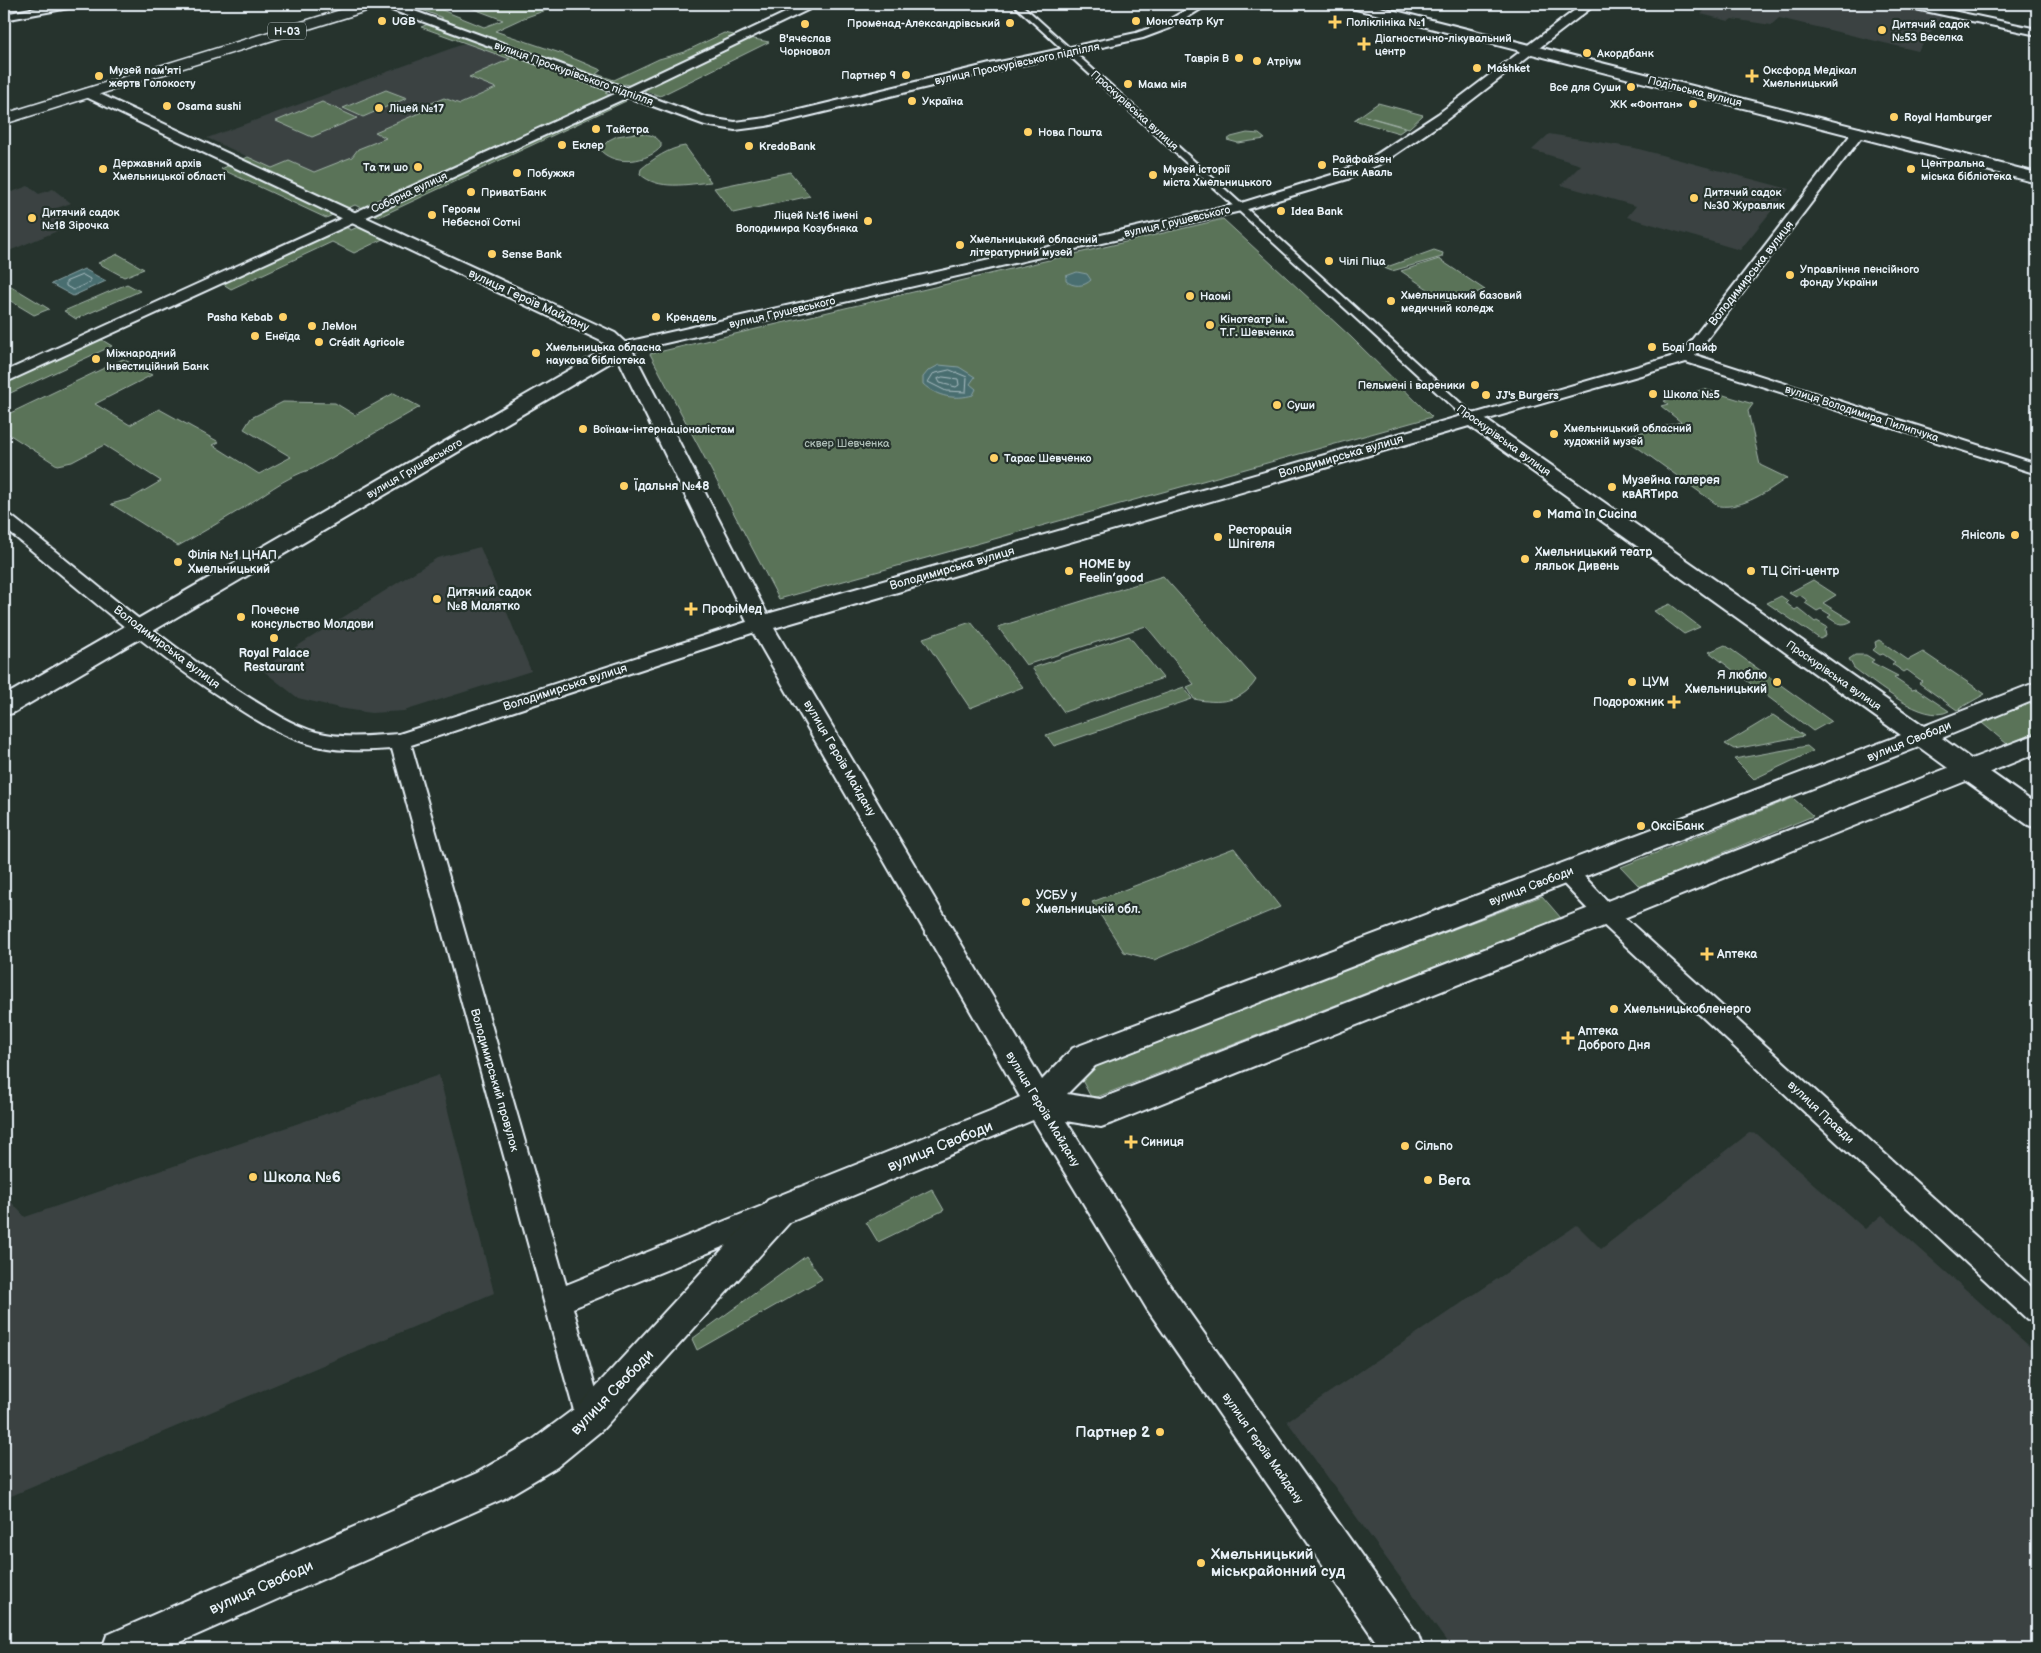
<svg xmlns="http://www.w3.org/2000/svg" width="2041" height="1653" viewBox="0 0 2041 1653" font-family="'Balsamiq Sans',sans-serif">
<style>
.built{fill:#3a4342}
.green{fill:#5a7358;stroke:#a1b2a8}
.water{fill:#4a6e70;stroke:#89a2a6}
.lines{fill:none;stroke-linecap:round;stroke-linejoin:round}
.shore{stroke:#a9bdc2;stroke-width:1}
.pedestrian-casing{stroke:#e8f1f8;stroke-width:4}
.minor-casing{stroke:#e8f1f8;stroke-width:4}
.tertiary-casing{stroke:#e8f1f8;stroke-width:4}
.primary-casing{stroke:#e8f1f8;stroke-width:3}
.pedestrian{fill:#26332d;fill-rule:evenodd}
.minor{fill:#26332d;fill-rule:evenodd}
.tertiary{fill:#26332d;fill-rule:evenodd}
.primary{fill:#26332d;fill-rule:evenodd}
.poi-dot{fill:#ffd166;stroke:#26332d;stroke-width:2}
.labels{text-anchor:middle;stroke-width:4.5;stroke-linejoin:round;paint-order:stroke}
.far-poi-label{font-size:11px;font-weight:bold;fill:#e8f1f8;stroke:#26332d;text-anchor:start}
.shield{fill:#26332d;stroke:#aeb8bb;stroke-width:1}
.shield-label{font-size:11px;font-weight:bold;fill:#e8f1f8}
.far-street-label{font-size:11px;fill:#e8f1f8;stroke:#26332d}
.far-park-label{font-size:11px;fill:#afbfb8;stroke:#26332d}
.street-label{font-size:12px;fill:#e8f1f8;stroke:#26332d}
.poi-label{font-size:12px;font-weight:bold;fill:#e8f1f8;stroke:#26332d;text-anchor:start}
.near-street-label{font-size:15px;fill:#e8f1f8;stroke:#26332d}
.near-poi-label{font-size:15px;font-weight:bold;fill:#e8f1f8;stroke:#26332d;text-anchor:start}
</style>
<rect width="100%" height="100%" fill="#26332d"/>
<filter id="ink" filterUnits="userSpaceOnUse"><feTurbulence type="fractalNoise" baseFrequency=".02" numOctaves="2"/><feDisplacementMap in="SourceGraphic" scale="10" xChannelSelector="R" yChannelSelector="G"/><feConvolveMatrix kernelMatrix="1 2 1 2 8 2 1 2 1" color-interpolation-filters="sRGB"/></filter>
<g filter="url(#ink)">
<path class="built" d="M741,4h55l-20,9z
M1705,4h181l56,12 -24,35 -139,-33 -8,7 -39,-6 -3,2 -28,-7 9,-9z
M466,43l84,30 -249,108 -94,-43z
M1549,134l86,14 154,41 -49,61 -113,-33 9,-11 -75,-21 20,-20 -49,-15z
M28,186l11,8 14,-5 18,14 -22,8 23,14 -68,28v-62l4,-2 4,3z
M480,547l51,124 -127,40 -33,2 -32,-5 -41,-10 -37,-29 176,-111z
M439,1075l55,218 -490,206v-305l21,23z
M1749,1133l8,1 108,95 17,-14 155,138v296h-585l-165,-228 290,-196 24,24z"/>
<path class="green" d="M407,4h20l57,23 19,-7 -42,-16h91l6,2 -37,13 -26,12 68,23 38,16 -5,4 18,6 45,-21 25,-7 40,-19 45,9 -109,54 -35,-12 -20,9 21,8 -247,116 -24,-12 -29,13 -105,-49 27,-12 24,11 17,-7 25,11 38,-15 6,-8 28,-11 -11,-6 51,-22 -4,-3 22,-9 16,6 36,-16 -27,-11 41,-18 -89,-32 22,-9z
M386,90l21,8 -44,19 -20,-9z
M322,102l35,16 -45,19 -36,-16z
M1378,103l45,12 -14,13 -44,-12 41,12 -7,5 -45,-13z
M636,133c10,1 19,1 25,10v4c-13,15 -44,19 -59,5l-1,-4 8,-8 8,-4z
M1247,133l12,1 6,5 -27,4 -11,-3 4,-3z
M685,146l26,36c-23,2 -53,9 -71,-8l1,-5c12,-10 28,-21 44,-23z
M790,172l20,24 -77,17 -19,-25z
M1223,219l128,118 81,80 -653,182 -129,-245z
M343,226l8,4 9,-4 25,12 -31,15 -22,-11 -101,47 -11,-7z
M1434,250l9,3 -1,4 -50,14 -8,-3z
M118,254l26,15 -20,8 -26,-14z
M1439,259l46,31 -38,12 -46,-31z
M127,284l13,7 -64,28 -12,-8z
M11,286l38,23 -15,6 -30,-18v-7z
M99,338l13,8 -108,50v-14z
M123,359l29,16 -57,29 35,21 29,-16 60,33 -6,3 46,29 32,-17 -47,-28 7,-11 32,-16 52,1 20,12 39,-22 26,14 -108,62c-28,8 -49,27 -74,42 -20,12 -40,24 -60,35l-67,-42 19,-5 31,-18 -57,-36 -32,17 -15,3 -53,-34v-15z
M1704,389l49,15 -5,7 12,54 27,13c-19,13 -44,31 -68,28l-96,-69 58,-15 -20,-16 7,-2 -4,-3z
M1163,576l93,104c-14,23 -38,24 -62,19l-7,-12 7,-3 -48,-58 -120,39 -28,-38z
M1813,580l23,15 -13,8 29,18c-10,6 -16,2 -24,-4l3,-2 -10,-6 -4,2 -12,-8 3,-2 -8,-6 -4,2 -7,-4z
M1781,596l7,5 -2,2 9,7 3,-2 17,14 2,-1 10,6 -2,4 1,5 -6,3 -53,-36z
M1670,604l30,23 -16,7 -30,-23z
M971,622l52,65 -53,21 -47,-70z
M1129,636l34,42 -99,34 -32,-44z
M1879,640l29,20 15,-8 62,42 -28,16 -38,-27 3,-2 -15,-11 -3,2 -12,-8 3,-2 -12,-8 -3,1 -7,-5 3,-3 -1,-5z
M1725,645l106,76 -18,10 -104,-79z
M1855,655h11l8,5 -3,2 27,14 -4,2 18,12 4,-1 33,22c-25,14 -74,-28 -95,-43l-5,-9z
M1184,687l8,12 -138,47 -8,-11z
M2037,700v32l-30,12 -25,-21z
M1773,715l31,21 -70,13 -9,-5z
M1807,746l6,5 -59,28 -20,-20z
M1793,798l20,18 -173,71 -19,-20z
M1234,848l46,59 -126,53 -30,-8 -32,-50z
M1542,896l19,22 -469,181 -15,-28z
M932,1189l12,21 -66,32 -12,-20z
M806,1256l16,23 -125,71 -5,-11z"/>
<path class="water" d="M84,269l22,12 -33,15 -22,-12z
M1077,272l10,2 4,6c-7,7 -18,7 -25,1v-5z
M939,365l20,2 16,10 -5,7 6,5 -3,6c-18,5 -36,2 -50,-11v-7l5,-6z"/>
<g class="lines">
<path class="shore" d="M83,275l7,4v3l-17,8 -7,-4v-4z
M950,370l17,7 -1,15 -20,-1 -18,-9 5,-8z
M943,377l15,2 1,6 -3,2 -16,-4 -2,-4z"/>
<g class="pedestrian-casing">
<path id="pedestrian" d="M1013,4h8l455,413 2,2 -2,2h-8z"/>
</g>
<g class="minor-casing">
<path id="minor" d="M58,4h22l-6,3 -70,13v-6z
M380,4h15l231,84 178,-84h13l-1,2 -179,86 71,26 27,4 31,-4 224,-54 146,-31 26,-9 34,-20h13l-39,24 -27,10 -153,34 -224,54 -31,4 -30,-5 -77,-28 -624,286v-11l613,-279 -236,-87z
M1583,4h13l-150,116 -62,42 -36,17 -107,32 -619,142 -5,-2 -3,-3 3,-3 5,-2 616,-139 100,-31 36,-17 64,-42z
M1900,4h20l117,25v6l-131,-28z
M1859,128l6,4 -2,3 -168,220 342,109v10l-351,-112 -208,60h-12l-2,-3 2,-3 215,-62 174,-225z
M4,514l6,1c76,60 148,124 229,176 24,15 50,33 77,41 27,7 55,4 83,2l354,-114 7,-2 7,2 2,4 -2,4 -356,117 155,540 206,-83 9,3 4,9 -4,9 -208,85 31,110 -4,10 -10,4 -10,-4 -4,-10 -184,-669c-30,2 -57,3 -86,-6 -29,-9 -55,-26 -81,-43 -78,-50 -148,-114 -221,-172z
M1567,865l8,2 39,41 423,384v31l-10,-4 -429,-399 -39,-41 -3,-6 3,-6z"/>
</g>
<g class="tertiary-casing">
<path id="tertiary" d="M1346,4h22l669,169v10l-689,-176z
M89,89l526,244 16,15 136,266 705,-201 7,2 445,311 113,-44v17l-95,39 29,21 66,-25v19l-47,19 47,33v23l-9,-3 -62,-44 -854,342 -11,4 -35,-6 105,166 247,348 5,14h-42l-234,-340 -114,-189 -243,102 -188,208 -45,37 -54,32 -338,150h-63l5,-14 370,-162 54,-32 47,-35 190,-206 222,-89 30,-14 -272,-473 -130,-266 -605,355 -9,2v-19l605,-349 -8,-6 -517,-245 -2,-3 2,-3zM1469,426l432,309 -828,313 -31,32 -268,-452zM1919,747l29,21 -848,331 -33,-5 28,-28z"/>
</g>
<g class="primary-casing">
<path id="primary" d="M360,4h21l-2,3 -375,117v-10z"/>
</g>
<use href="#pedestrian" class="pedestrian"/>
<use href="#minor" class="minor"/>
<use href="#tertiary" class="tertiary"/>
<use href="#primary" class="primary"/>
</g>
</g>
<g class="poi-dot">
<circle cx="382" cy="21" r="5"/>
<circle cx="1136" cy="21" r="5"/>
<path d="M1332.5 14.5h5v5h5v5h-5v5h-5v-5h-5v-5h5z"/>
<circle cx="1010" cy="23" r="5"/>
<circle cx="805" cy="24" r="5"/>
<circle cx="1882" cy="30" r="5"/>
<path d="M1361.5 36.5h5v5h5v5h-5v5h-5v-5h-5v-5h5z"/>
<circle cx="1587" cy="53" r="5"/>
<circle cx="1239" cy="58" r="5"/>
<circle cx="1257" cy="61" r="5"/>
<circle cx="1477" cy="68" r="5"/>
<circle cx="906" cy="75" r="5"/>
<circle cx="99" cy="76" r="5"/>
<path d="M1749.5 68.5h5v5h5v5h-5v5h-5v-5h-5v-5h5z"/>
<circle cx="1128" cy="84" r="5"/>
<circle cx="1631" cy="87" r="5"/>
<circle cx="912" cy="101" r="5"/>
<circle cx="1693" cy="104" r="5"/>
<circle cx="167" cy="106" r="5"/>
<circle cx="379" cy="108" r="5"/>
<circle cx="1894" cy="117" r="5"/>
<circle cx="596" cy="129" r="5"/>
<circle cx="1028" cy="132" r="5"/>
<circle cx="562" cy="145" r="5"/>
<circle cx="749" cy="146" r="5"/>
<circle cx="1322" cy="165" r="5"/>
<circle cx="418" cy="167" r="5"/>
<circle cx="103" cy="169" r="5"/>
<circle cx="1911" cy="169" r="5"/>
<circle cx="517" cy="173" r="5"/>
<circle cx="1153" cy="175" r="5"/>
<circle cx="471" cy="192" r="5"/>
<circle cx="1694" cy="198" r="5"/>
<circle cx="1281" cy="211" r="5"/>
<circle cx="432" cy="215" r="5"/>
<circle cx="32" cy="218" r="5"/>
<circle cx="868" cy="221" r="5"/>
<circle cx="960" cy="245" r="5"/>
<circle cx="492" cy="254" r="5"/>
<circle cx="1329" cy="261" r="5"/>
<circle cx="1790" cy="275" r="5"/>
<circle cx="1190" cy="296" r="5"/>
<circle cx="1391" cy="301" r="5"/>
<circle cx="283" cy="317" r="5"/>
<circle cx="656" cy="317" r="5"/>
<circle cx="1210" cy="325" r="5"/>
<circle cx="312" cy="326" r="5"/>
<circle cx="255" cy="336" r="5"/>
<circle cx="319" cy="342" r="5"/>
<circle cx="1652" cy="347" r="5"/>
<circle cx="536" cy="353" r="5"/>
<circle cx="96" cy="359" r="5"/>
<circle cx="1475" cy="385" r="5"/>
<circle cx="1653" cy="394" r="5"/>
<circle cx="1486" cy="395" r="5"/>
<circle cx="1277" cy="405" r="5"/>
<circle cx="583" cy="429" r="5"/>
<circle cx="1554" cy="434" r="5"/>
<circle cx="994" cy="458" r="5"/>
<circle cx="624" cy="486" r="5"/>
<circle cx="1612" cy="487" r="5"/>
<circle cx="1537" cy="514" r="5"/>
<circle cx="2015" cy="535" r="5"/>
<circle cx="1218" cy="537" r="5"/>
<circle cx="1525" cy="559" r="5"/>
<circle cx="178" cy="562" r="5"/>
<circle cx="1069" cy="571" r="5"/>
<circle cx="1751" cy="571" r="5"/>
<circle cx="437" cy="599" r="5"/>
<path d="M688.5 601.5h5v5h5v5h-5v5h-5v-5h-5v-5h5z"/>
<circle cx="241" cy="617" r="5"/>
<circle cx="274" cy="638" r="5"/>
<circle cx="1632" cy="682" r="5"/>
<circle cx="1777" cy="682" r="5"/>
<path d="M1671.5 694.5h5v5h5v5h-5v5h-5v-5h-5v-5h5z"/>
<circle cx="1641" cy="826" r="5"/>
<circle cx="1026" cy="902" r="5"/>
<path d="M1704.5 946.5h5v5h5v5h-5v5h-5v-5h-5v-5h5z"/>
<circle cx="1614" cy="1009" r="5"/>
<path d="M1565.5 1030.5h5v5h5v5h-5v5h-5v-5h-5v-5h5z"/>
<path d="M1128.5 1134.5h5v5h5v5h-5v5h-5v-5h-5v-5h5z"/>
<circle cx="1405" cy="1146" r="5"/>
<circle cx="253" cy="1177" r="5"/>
<circle cx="1428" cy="1180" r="5"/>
<circle cx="1160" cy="1432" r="5"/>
<circle cx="1201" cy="1563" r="5"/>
</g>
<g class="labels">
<g class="far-poi-label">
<text x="392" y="25">UGB</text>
<text x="1146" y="25">Монотеатр Кут</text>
<text x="1346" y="26">Поліклініка №1</text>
<text x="1000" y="27" text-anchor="end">Променад-Александрівський</text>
<text x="1892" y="28">Дитячий садок<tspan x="1892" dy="13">№53 Веселка</tspan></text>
<text x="805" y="42" text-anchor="middle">В'ячеслав<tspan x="805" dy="13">Чорновол</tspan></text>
<text x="1375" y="42">Діагностично-лікувальний<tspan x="1375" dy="13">центр</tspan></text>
<text x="1597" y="57">Акордбанк</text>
<text x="1229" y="62" text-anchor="end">Таврія В</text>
<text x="1267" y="65">Атріум</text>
<text x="1487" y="72">Mа́shket</text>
<text x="109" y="74">Музей пам'яті<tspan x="109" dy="13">жертв Голокосту</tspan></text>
<text x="1763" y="74">Оксфорд Медікал<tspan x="1763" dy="13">Хмельницький</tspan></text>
<text x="896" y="79" text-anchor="end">Партнер 9</text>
<text x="1138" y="88">Мама мія</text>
<text x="1621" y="91" text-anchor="end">Все для Суши</text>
<text x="922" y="105">Україна</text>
<text x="1683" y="108" text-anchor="end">ЖК «Фонтан»</text>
<text x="177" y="110">Osama sushi</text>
<text x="389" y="112">Ліцей №17</text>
<text x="1904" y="121">Royal Hamburger</text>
<text x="606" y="133">Тайстра</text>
<text x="1038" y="136">Нова Пошта</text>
<text x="572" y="149">Еклер</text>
<text x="759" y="150">KredoBank</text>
<text x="1332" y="163">Райфайзен<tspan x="1332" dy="13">Банк Аваль</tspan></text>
<text x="113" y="167">Державний архів<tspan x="113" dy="13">Хмельницької області</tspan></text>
<text x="1921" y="167">Центральна<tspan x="1921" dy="13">міська бібліотека</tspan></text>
<text x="408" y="171" text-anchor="end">Та ти шо</text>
<text x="1163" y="173">Музей історії<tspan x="1163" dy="13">міста Хмельницького</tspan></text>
<text x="527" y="177">Побужжя</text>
<text x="481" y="196">ПриватБанк</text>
<text x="1704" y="196">Дитячий садок<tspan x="1704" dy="13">№30 Журавлик</tspan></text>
<text x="442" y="213">Героям<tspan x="442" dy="13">Небесної Сотні</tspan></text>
<text x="1291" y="215">Idea Bank</text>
<text x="42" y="216">Дитячий садок<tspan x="42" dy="13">№18 Зірочка</tspan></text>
<text x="858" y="219" text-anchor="end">Ліцей №16 імені<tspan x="858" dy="13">Володимира Козубняка</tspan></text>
<text x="970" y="243">Хмельницький обласний<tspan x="970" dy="13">літературний музей</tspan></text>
<text x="502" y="258">Sense Bank</text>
<text x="1339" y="265">Чілі Піца</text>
<text x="1800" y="273">Управління пенсійного<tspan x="1800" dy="13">фонду України</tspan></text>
<text x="1401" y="299">Хмельницький базовий<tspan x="1401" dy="13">медичний коледж</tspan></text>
<text x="1200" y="300">Наомі</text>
<text x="273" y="321" text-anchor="end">Pasha Kebab</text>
<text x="666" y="321">Крендель</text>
<text x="1220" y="323">Кінотеатр ім.<tspan x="1220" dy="13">Т.Г. Шевченка</tspan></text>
<text x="322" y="330">ЛеМон</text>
<text x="265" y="340">Енеїда</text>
<text x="329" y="346">Crédit Agricole</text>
<text x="546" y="351">Хмельницька обласна<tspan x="546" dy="13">наукова бібліотека</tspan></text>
<text x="1662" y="351">Боді Лайф</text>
<text x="106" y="357">Міжнародний<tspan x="106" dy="13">Інвестиційний Банк</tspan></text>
<text x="1465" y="389" text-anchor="end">Пельмені і вареники</text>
<text x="1663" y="398">Школа №5</text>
<text x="1496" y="399">JJ's Burgers</text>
<text x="1287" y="409">Суши</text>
<text x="1564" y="432">Хмельницький обласний<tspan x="1564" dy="13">художній музей</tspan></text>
<text x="593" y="433">Воїнам-інтернаціоналістам</text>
<text x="1004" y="462">Тарас Шевченко</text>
</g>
<rect class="shield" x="268" y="22.5" width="38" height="17" rx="4"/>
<g class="shield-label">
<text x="287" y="35">Н-03</text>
</g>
<g class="far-street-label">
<text transform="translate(1017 63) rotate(-12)" y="4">вулиця Проскурівського підпілля</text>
<text transform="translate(574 73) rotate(20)" y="4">вулиця Проскурівського підпілля</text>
<text transform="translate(1695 91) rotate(14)" y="4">Подільська вулиця</text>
<text transform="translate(1135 110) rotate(42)" y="4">Проскурівська вулиця</text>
<text transform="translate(409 192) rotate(-25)" y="4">Соборна вулиця</text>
<text transform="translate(1177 221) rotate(-13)" y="4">вулиця Грушевського</text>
<text transform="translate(782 312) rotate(-13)" y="4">вулиця Грушевського</text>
<text transform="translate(1862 413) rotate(18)" y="4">вулиця Володимира Пилипчука</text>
<text transform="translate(1504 440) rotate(36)" y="4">Проскурівська вулиця</text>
<text transform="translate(414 468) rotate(-30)" y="4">вулиця Грушевського</text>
<text transform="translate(1834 675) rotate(35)" y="4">Проскурівська вулиця</text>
</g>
<g class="far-park-label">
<text x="847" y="447">сквер Шевченка</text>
</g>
<g class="street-label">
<text transform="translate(1751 273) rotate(-52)" y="4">Володимирська вулиця</text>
<text transform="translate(529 300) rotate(25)" y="4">вулиця Героїв Майдану</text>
<text transform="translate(1341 456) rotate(-16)" y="4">Володимирська вулиця</text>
<text transform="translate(952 568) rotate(-16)" y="4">Володимирська вулиця</text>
<text transform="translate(167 647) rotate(37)" y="4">Володимирська вулиця</text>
<text transform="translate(565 687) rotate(-18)" y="4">Володимирська вулиця</text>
<text transform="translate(1909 741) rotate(-22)" y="4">вулиця Свободи</text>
<text transform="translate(840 758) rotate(60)" y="4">вулиця Героїв Майдану</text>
<text transform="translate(1531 886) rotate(-21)" y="4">вулиця Свободи</text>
<text transform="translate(495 1080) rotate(74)" y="4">Володимирський провулок</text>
<text transform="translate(1043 1109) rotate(59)" y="4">вулиця Героїв Майдану</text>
<text transform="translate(1821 1112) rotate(43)" y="4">вулиця Правди</text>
<text transform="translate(1263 1448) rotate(55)" y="4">вулиця Героїв Майдану</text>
</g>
<g class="poi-label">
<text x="1622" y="484">Музейна галерея<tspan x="1622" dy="14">квARTира</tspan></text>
<text x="634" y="490">Їдальня №48</text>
<text x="1547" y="518">Mama In Cucina</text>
<text x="1228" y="534">Ресторація<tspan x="1228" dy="14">Шпігеля</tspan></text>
<text x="2005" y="539" text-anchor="end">Янісоль</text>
<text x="1535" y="556">Хмельницький театр<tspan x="1535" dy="14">ляльок Дивень</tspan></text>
<text x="188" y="559">Філія №1 ЦНАП<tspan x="188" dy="14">Хмельницький</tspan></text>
<text x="1079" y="568">HOME by<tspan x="1079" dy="14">Feelin’good</tspan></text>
<text x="1761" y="575">ТЦ Сіті-центр</text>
<text x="447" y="596">Дитячий садок<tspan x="447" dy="14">№8 Малятко</tspan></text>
<text x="702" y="613">ПрофіМед</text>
<text x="251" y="614">Почесне<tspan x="251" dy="14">консульство Молдови</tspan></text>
<text x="274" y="657" text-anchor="middle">Royal Palace<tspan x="274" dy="14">Restaurant</tspan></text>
<text x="1767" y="679" text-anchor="end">Я люблю<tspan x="1767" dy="14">Хмельницький</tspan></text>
<text x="1642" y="686">ЦУМ</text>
<text x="1664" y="706" text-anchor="end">Подорожник</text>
<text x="1651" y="830">ОксіБанк</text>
<text x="1036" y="899">УСБУ у<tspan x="1036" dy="14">Хмельницькій обл.</tspan></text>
<text x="1717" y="958">Аптека</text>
<text x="1624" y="1013">Хмельницькобленерго</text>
<text x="1578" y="1035">Аптека<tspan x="1578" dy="14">Доброго Дня</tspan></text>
<text x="1141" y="1146">Синиця</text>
<text x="1415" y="1150">Сільпо</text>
</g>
<g class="near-street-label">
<text transform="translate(940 1146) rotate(-22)" y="5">вулиця Свободи</text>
<text transform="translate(612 1392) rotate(-46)" y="5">вулиця Свободи</text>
<text transform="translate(261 1587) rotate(-24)" y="5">вулиця Свободи</text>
</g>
<g class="near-poi-label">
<text x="263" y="1182">Школа №6</text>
<text x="1438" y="1185">Вега</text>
<text x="1150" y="1437" text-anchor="end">Партнер 2</text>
<text x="1211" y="1559">Хмельницький<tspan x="1211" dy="17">міськрайонний суд</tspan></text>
</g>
</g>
<rect width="2041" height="1653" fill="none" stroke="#26332d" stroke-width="20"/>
<rect x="10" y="10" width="2021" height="1633" fill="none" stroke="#e8f1f8" stroke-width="2" filter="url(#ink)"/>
</svg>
